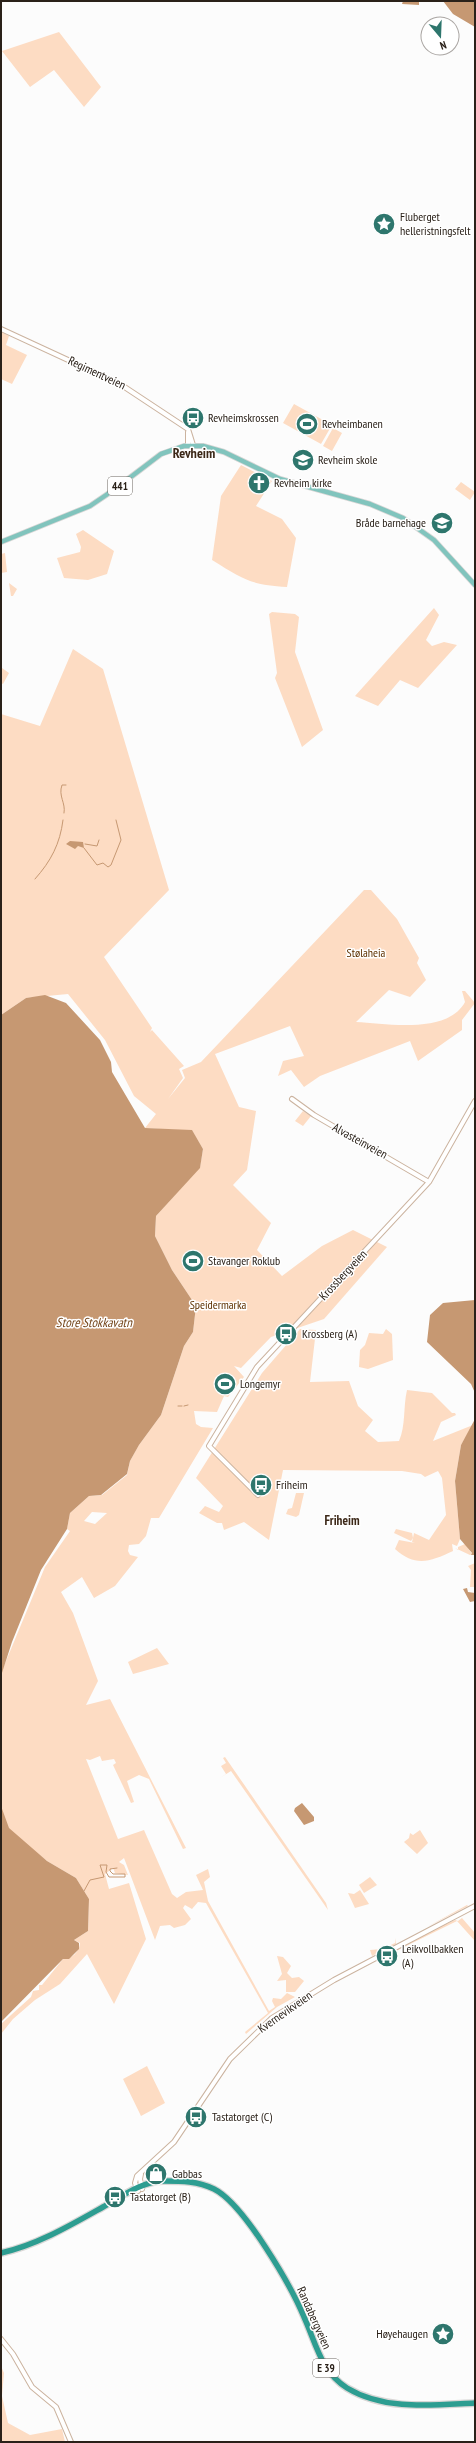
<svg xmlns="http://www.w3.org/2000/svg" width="476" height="2443" viewBox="0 0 476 2443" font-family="'PT Sans Narrow',sans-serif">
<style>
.green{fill:#fddcc3;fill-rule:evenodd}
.water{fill:#c69872}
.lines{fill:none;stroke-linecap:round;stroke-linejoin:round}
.stream{stroke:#c69872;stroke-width:1}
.secondary-casing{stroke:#cbb39f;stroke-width:6}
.primary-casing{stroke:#d9d7d6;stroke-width:6}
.highway-casing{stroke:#d9d7d6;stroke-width:8}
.secondary{stroke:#fff;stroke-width:4}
.primary{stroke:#81c4bd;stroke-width:4.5}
.highway{stroke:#2d9d91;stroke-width:5.5}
.labels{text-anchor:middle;stroke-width:3;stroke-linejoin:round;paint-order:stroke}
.shield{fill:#fff;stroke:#6a645e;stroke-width:1}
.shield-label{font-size:11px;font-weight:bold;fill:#2a2119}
.poi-label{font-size:12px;fill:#2a2119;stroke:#fff;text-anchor:start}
.street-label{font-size:12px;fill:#2a2119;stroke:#fff}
.park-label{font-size:12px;fill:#5d3100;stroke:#fff}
.water-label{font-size:13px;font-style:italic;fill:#74461b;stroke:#fff}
.neighbourhood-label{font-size:13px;font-weight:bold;fill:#3c2818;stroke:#fff}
.quarter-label{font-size:14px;font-weight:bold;fill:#3c2818;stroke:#fff}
</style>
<rect width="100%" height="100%" fill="#fcfcfc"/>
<path class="green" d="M59,32l42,55 -17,20 -30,-37 -24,17 -28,-36z
M1,332l8,4 -3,9 21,10 -15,29 -11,-5z
M294,404l38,21 -11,19 -38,-21z
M333,428l9,5 -10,18 -9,-5z
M241,465l31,16 -16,25 26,13 14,19 -9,49c-37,-2 -44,-8 -75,-27l9,-64z
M461,482l14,10 -5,8 -15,-11z
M83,530l31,21 -7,23 -19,6 -24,-2 -7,-20 23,-6 1,-5 -5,-13z
M5,553l2,19 -6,1v-19z
M9,583l8,6 -4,7h-2z
M434,608l5,7 -13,25 6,6 12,-4 13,3 -39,43 -18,-8 -22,26 -23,-10z
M272,612l23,2 4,3 -4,35 28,78 -21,17 -27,-69 2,-5 -8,-59z
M73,649l30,20 66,221 -65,67 48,71 -2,4 2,-2 32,36 -5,3 4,9 -15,21 17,-21 -3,-8 19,-8 163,-172h7l26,29 22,39 -2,5 9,17 -16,17 -21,-7 -33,32c32,2 92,12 109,-20l-3,-11h3l10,12 -13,17v10l-44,31 -8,-20 -90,35 -16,11 -13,-17 -13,6 5,-15 21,-5 -14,-30 -75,28 24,53 17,4 -9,59 -14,15 38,38 -14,27 25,26 40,-30 31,-16 34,17 -63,72 -53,18 -30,31 -7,-2 10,11 -16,20 -4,-1 -7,16 -23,-1 2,13 5,3 12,1 -54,90h-8l-5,18 -7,8 -10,1 -1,6 2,4 8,2 -23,29 -21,12 -12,-21 -21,15 12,21 25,68 -12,24 24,-6 76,149 -3,1 -34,-70 -10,-4 -12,6 7,21 -3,1 -18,-38 3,-2 -2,-4 -12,2 -2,-5 -10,4 -4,-1 32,80 26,-9 28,64 5,4 9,-6 17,-2 -7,-15 12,-6 2,8 -6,5 4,19 61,110 6,-4 -3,-6 1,-3 8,1 6,-6 8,4 -18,10 -31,27 -1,-2 23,-19 -62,-110 -8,-1 -6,7 -7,-4 -2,3 8,11 -6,6 -11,3 -4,-3 -10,1 -5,14 -31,-82 -5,4 5,3 4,10 -13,-2 -2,-5 -8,6 4,15 20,-6 17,56 -32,65 -27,-50 -27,30 -25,16 -22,19 -12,15v-10l30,-27 2,-6 6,-1v-5h3l21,-26c9,0 16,-7 17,-16l-6,-3 14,-9 1,-32 -13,-21 -29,-17 -40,-32 -6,-19v-137l44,-106 25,-36 -3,-2 3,-16 19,-17 13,-1 25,-20 3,-14 9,-16 22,-30 23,-69 9,-14 3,-26 -24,-36 -17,-34 1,-20 44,-49 3,-18 -11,-18 -47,-3 11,-14 -22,-18 -29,-56 -37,-46 -42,4 -25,17v-301l39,12zM92,1512l15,1 -12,11 -11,-3z
M2,668l7,5 -6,11 -2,-1z
M303,1111l8,5 -8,10 -8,-5z
M300,1329l16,1 -6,52 39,-1 9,25 15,14 -8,11 13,11 21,-1c7,-16 4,-34 8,-51l25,3 20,20h3l1,2 -15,7 -8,19 40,-16 -12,20 -6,36 5,58 -3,7 -5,-2 1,7c-23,11 -38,16 -58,-2l4,-9 16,3 -3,-1 1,-4 -2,3 -17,-8 2,-4 16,4 1,5 1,-5 15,7 17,-25 -4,-37 -4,-7 -13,6 -4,-3 -19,-3 -119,-1 -14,70 -25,-18 -20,8 -2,-7h-5l-18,-10 6,-7 14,6 4,-6 -27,-28 66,-105z
M386,1329l6,5 1,26 -25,9 -9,-2 1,-17 5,-5 4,-12 14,1z
M296,1493h8l-5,22 -3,2 -10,-3 2,-5 4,-1z
M465,1544l7,10 -2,1 -15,-7 3,2v-3z
M475,1563v24h-5l1,-17 -3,-4z
M157,1648l12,16 -36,10 -5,-12z
M225,1757l101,146 2,7 -97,-139 -11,7 6,-4 -5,-8 5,-3 -3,-5z
M420,1830l8,13 -11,11 -13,-12 5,-4 1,-5 3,2z
M370,1877l7,8 -13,8 -5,-8z
M360,1890l9,14 -14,4 -7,-15 6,1z
M467,1905l1,1 -41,21z
M475,1908l-13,10 13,15v8l-18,-20 -63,31 -8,6c10,-13 52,-30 69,-38l3,1z
M395,1938l1,6 -24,12 -2,-6 12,-1 13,-6z
M277,1956l6,1 8,9 -4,7 5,5 7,-1 5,4 -9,11h-9v-12l-9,1 5,-7z
M147,2066l18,37 -24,13 -18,-37z
M1,2366l3,7 -2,23 6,27 22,12 32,-6 3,13h-64z"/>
<path class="water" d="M403,1h16v4l-17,-1z
M443,1h32v26l-22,-13z
M70,841l13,1 1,6 -6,-2 -3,3 -9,-5z
M45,995l21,8 34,37 11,22 1,10 33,56 47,2 11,19 -3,19 -44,48 -1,20 17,34 24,36 -3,26 -9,14 -23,69 -22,30 -9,16 -3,13 -26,21 -12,1 -19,17 -3,16 -26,41 -29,72 -11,34v-661l25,-17z
M475,1300v93l-4,-9 -44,-42 3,-27 13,-12z
M475,1419v136h-4l1,-2 -12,-14 -5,-58 6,-36z
M467,1588l1,4 7,1v8l-5,1 -7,-13z
M302,1803l12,14v4l-10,4 -10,-14 1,-3z
M1,1806l8,22 38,33 29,17 13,21 -1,32 -14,9 5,3v6l-10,10h-6l-62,63z"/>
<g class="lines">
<path class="stream" d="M64,813c2,-10 -6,-17 -2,-28h4
M85,844l12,2 2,-6
M84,848l13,17 6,-2 5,4 3,-2 10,-25 -5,-20
M35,879c16,-18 25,-35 28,-59
M178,1406h4
M184,1406l4,-1
M84,1891l6,-11 14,-3 -4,-12h7l-1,7 3,5h16v-3h-12l-3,-3v-2l7,-1"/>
<g class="secondary-casing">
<path id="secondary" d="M1,329l119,55 68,45 5,16
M188,432v14
M292,1099l22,16 115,67
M258,1495l-49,-49 48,-79 172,-185 46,-81
M141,2174l-1,5 2,10
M138,2191l-3,-8 2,-7 37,-34 56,-83 42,-41 62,-38 141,-74
M1,2339l12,15 19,33 24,20 15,35"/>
</g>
<g class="primary-casing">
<path id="primary" d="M1,542l89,-36 25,-17 46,-35 23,-8h19l21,6 56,27 90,25 33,14 31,22 41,45"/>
</g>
<g class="highway-casing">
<path id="highway" d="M1,2253c36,-8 70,-28 102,-46 18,-10 39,-26 61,-26 17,0 34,0 50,8 30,15 77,97 90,128 12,26 17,55 43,71 38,23 86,17 128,15"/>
</g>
<use href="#secondary" class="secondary"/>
<use href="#primary" class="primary"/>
<use href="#highway" class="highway"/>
</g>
<defs>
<g id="sight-disc" transform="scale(1.15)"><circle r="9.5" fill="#2e766d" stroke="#fff"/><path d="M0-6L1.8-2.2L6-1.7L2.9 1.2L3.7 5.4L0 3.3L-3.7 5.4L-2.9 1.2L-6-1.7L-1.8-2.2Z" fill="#fff"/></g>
<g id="bus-disc" transform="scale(1.15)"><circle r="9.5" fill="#2e766d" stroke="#fff"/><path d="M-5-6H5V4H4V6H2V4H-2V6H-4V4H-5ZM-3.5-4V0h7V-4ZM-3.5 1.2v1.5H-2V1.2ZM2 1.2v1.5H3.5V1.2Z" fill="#fff"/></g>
<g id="stadium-disc" transform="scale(1.15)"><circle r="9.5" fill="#2e766d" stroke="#fff"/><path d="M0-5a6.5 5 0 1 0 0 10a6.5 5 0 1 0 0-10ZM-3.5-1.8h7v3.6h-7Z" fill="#fff"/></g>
<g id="school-disc" transform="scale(1.15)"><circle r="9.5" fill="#2e766d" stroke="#fff"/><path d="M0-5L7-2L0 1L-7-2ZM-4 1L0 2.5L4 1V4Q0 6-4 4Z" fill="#fff"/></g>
<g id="church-disc" transform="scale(1.15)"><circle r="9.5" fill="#2e766d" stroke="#fff"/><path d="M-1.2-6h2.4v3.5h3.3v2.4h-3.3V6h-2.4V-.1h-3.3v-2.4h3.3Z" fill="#fff"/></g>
<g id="shop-disc" transform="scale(1.15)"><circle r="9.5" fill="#2e766d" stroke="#fff"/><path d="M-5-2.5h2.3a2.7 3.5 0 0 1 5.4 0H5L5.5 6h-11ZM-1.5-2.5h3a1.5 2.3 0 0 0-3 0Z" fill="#fff"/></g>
</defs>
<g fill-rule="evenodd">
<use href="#sight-disc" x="384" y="224"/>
<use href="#bus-disc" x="193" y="418"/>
<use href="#stadium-disc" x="307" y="424"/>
<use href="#school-disc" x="303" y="460"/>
<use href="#church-disc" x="259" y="483"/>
<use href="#school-disc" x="442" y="523"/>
<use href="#stadium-disc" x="193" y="1261"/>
<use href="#bus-disc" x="286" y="1334"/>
<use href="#stadium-disc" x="225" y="1384"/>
<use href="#bus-disc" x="261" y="1485"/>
<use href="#bus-disc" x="387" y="1956"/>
<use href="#bus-disc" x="196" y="2117"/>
<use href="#shop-disc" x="156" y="2174"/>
<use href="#bus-disc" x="115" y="2197"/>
<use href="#sight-disc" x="443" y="2334"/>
</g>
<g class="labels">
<g class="shield">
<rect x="108" y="477" width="24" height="18" rx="3"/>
<rect x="313" y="2359" width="26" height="18" rx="3"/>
</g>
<g class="shield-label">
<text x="120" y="490">441</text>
<text x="326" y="2372">E 39</text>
</g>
<g class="poi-label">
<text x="400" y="221">Fluberget<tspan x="400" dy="14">helleristningsfelt</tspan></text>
<text x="208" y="422">Revheimskrossen</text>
<text x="322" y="428">Revheimbanen</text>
<text x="318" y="464">Revheim skole</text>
<text x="274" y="487">Revheim kirke</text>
<text x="426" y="527" text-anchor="end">Bråde barnehage</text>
<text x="208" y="1265">Stavanger Roklub</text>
<text x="302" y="1338">Krossberg (A)</text>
<text x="240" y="1388">Longemyr</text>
<text x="276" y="1489">Friheim</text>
<text x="402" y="1953">Leikvollbakken<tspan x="402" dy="14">(A)</tspan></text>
<text x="212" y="2121">Tastatorget (C)</text>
<text x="172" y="2178">Gabbas</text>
<text x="130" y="2201">Tastatorget (B)</text>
<text x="428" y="2338" text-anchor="end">Høyehaugen</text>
</g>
<g class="street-label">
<text transform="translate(97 373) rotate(25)" y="4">Regimentveien</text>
<text transform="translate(360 1141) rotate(29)" y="4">Alvasteinveien</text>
<text transform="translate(343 1275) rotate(-47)" y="4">Krossbergveien</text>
<text transform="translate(285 2012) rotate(-35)" y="4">Kvernevikveien</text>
<text transform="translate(314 2318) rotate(66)" y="4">Randabergveien</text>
</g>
<g class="park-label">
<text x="366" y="957">Stølaheia</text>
<text x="218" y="1309">Speidermarka</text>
</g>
<g class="water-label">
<text x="94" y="1327">Store Stokkavatn</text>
</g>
<g class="neighbourhood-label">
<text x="342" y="1525">Friheim</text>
</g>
<g class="quarter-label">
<text x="194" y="458">Revheim</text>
</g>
</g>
<rect width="476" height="2443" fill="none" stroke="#2a2119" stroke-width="4"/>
<g transform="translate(440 36) rotate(161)"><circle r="19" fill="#ffffff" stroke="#aaa6a3"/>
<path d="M0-3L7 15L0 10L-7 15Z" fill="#2e766d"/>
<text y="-6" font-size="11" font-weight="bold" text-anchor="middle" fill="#2a2119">N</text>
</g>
</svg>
